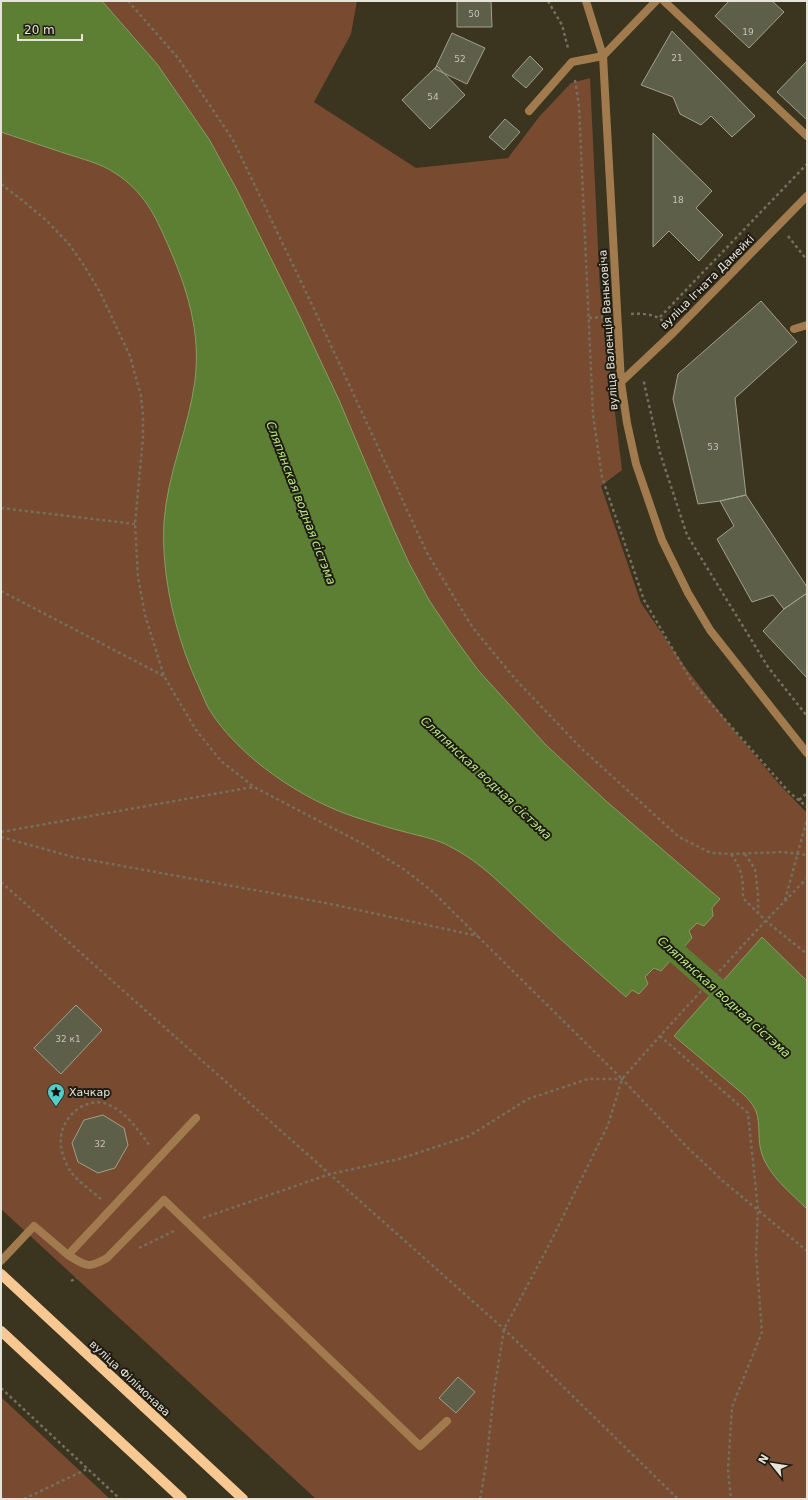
<svg xmlns="http://www.w3.org/2000/svg" width="808" height="1500" viewBox="0 0 808 1500" font-family="'DejaVu Sans',sans-serif">
<style>
.green{fill:#784a30}
.water{fill:#5c7f33;stroke:#869d64}
.lines{fill:none;stroke-linecap:round;stroke-linejoin:round}
.canal{stroke:#5c7f33;stroke-width:22}
.building{fill:#5e5f48;stroke:#a0a188}
.path{stroke:#756f5d;stroke-width:2.5;stroke-dasharray:3 3;stroke-linecap:butt}
.service{stroke:#a17b4e;stroke-width:8}
.minor{stroke:#a17b4e;stroke-width:8}
.primary{stroke:#f8c893;stroke-width:10}
.labels{text-anchor:middle;stroke-width:4;stroke-linejoin:round;paint-order:stroke}
.number-label{font-size:9px;fill:#c6c2b3}
.street-label{font-size:11px;fill:#e8e3d7;stroke:#1f1c13}
.poi-label{font-size:11px;fill:#e8e3d7;stroke:#1f1c13;text-anchor:start}
.water-label{font-size:12px;font-style:italic;fill:#b7e881;stroke:#1f1c13}
</style>
<rect width="100%" height="100%" fill="#3b341f"/>
<path class="green" d="M1,1h356l-6,33 -37,68 102,66 92,-10 31,-41 32,-34 19,-5 10,212 22,180 -21,16 40,117 44,64 43,56 51,61 28,29v686h-491l-315,-290z
M1,1397l109,102h-109z"/>
<path class="water" d="M1,1h101l55,63 52,75 28,51 62,125 40,85 54,128 16,35 20,37 22,33 27,37 67,74 61,57 114,98 -8,9 1,8 -9,10 -7,-3 -8,8 3,7 -10,11 -7,-3 -8,8 3,7 -9,10 -7,-3 -9,9 3,7 -9,10 -7,-4 -6,7c-32,-28 -64,-56 -95,-85 -25,-23 -50,-50 -80,-65 -14,-8 -31,-11 -46,-15 -16,-4 -31,-9 -47,-14 -54,-17 -119,-60 -149,-109 -4,-7 -7,-15 -10,-22 -23,-49 -38,-110 -35,-165 3,-48 25,-94 31,-142 6,-48 -8,-92 -27,-135 -13,-30 -24,-53 -53,-72 -15,-10 -33,-14 -51,-20 -21,-7 -42,-14 -63,-21z
M762,937l45,44v228c-16,-16 -38,-33 -45,-55 -5,-13 -1,-29 -6,-43 -3,-7 -8,-12 -13,-17l-69,-58z"/>
<g class="lines">
<path class="canal" d="M649,929l90,79"/>
</g>
<path class="building" d="M457,1h34l1,26h-35z
M729,1h43l12,11 -35,36 -34,-32z
M672,31l83,85 -23,21 -21,-21 -10,9 -21,-11 -7,-17 -32,-12z
M452,33l33,15 -18,36 -32,-15z
M530,56l13,13 -17,19 -14,-12z
M807,61v59l-30,-28z
M437,66l28,29 -35,34 -28,-29z
M505,119l15,13 -16,18 -15,-13z
M653,133l59,58 -16,17 27,27 -24,26 -30,-30 -16,16z
M761,301l36,41 -62,56 11,97 -26,6 -22,3 -25,-105 5,-25z
M746,495l61,92v6l-23,16 -11,-14 -21,7 -35,-63 17,-13 -14,-25z
M807,593v85l-44,-47 21,-22z
M76,1005l26,25 -41,44 -27,-26z
M103,1115l21,13 4,17 -13,23 -17,5 -20,-11 -6,-19 12,-23z
M458,1377l17,15 -19,21 -17,-15z"/>
<g class="lines">
<path class="path" d="M128,1l50,57 55,82 82,171 112,242 46,75 44,53 64,67 98,89 32,16 20,1 52,-2 24,3
M548,1l14,24 6,23
M575,80l4,26 14,309 9,62 42,123 48,82 97,110 18,15
M1,184l21,16 25,21 22,23 16,23 15,25 30,64 11,40 2,19v22l-8,87 3,53 7,38 19,61 32,54 25,31 33,26 111,58 40,25 28,22 189,187
M788,236l19,24
M631,314c11,-1 25,0 33,8
M660,317l147,-153
M589,318l14,-1
M645,382l-1,1 16,70 27,82 81,132 39,49
M1,508l134,16
M1,591l163,85
M799,800l8,-7
M1,832l252,-45
M1,837l72,20 253,46 152,33
M731,854c12,17 12,25 12,44l23,23 41,33
M745,854l10,15 3,25v19
M1,882l503,447 174,170
M785,900l22,-81
M660,1036l88,77 10,97 -2,44 6,78 -30,75 -4,63 3,29
M101,1199c-9,-8 -24,-18 -30,-27 -6,-9 -12,-24 -10,-35 2,-22 27,-42 48,-32 18,8 29,25 41,41
M203,1218l127,-44 69,-15 70,-23 59,-37 60,-20h34l65,68 36,34 84,70
M139,1248l35,-17
M71,1281l6,-3
M1,1388l119,111
M24,1499l63,-30
M480,1499l6,-34 8,-74 10,-62 44,-82 60,-122 14,-46 38,-43 96,-105 51,-53"/>
<path class="service" d="M664,1l143,135
M529,111l43,-49 31,-6
M794,329l13,-4
M68,1255c18,11 20,14 39,3l57,-58 256,246 27,-25
M1,1261l33,-35 34,29 128,-137"/>
<path class="minor" d="M586,1l17,55 18,326 6,41 9,41 26,76 26,53 22,37 97,123
M603,56l53,-55
M621,382l52,-49 134,-137"/>
<path class="primary" d="M1,1274l242,225
M1,1331l181,168"/>
</g>
<defs>
<g id="sight-pin" transform="scale(0.9)"><path d="M0 17L-7.5 6A9.5 9.5 0 1 1 7.5 6Z" fill="#54cdc7" stroke="#1f1c13"/><path d="M0-6L1.8-2.2L6-1.7L2.9 1.2L3.7 5.4L0 3.3L-3.7 5.4L-2.9 1.2L-6-1.7L-1.8-2.2Z" fill="#111"/></g>
</defs>
<g fill-rule="evenodd">
<use href="#sight-pin" x="56" y="1092"/>
</g>
<g class="labels">
<g class="number-label">
<text x="474" y="17">50</text>
<text x="748" y="35">19</text>
<text x="677" y="61">21</text>
<text x="460" y="62">52</text>
<text x="433" y="100">54</text>
<text x="678" y="203">18</text>
<text x="713" y="450">53</text>
<text x="68" y="1042">32 к1</text>
<text x="100" y="1147">32</text>
</g>
<g class="street-label">
<text transform="translate(707 282) rotate(-45)" y="4">вуліца Ігната Дамейкі</text>
<text transform="translate(608 330) rotate(-94)" y="4">вуліца Валенція Ваньковіча</text>
<text transform="translate(130 1378) rotate(43)" y="4">вуліца Філімонава</text>
</g>
<g class="poi-label">
<text x="69" y="1096">Хачкар</text>
</g>
<g class="water-label">
<text transform="translate(301 503) rotate(69)" y="4">Сляпянская водная сістэма</text>
<text transform="translate(486 778) rotate(43)" y="4">Сляпянская водная сістэма</text>
<text transform="translate(724 997) rotate(42)" y="4">Сляпянская водная сістэма</text>
</g>
</g>
<rect width="808" height="1500" fill="none" stroke="#e8e3d7" stroke-width="4"/>
<g transform="translate(772 1464) rotate(300)" stroke="#1f1c13" stroke-width="3" paint-order="stroke">
<path d="M0-3L7 15L0 10L-7 15Z" fill="#e8e3d7"/>
<text y="-6" font-size="11" font-weight="bold" text-anchor="middle" fill="#e8e3d7">N</text>
</g>
<path d="M18 34v6h64v-6" fill="none" stroke="#e8e3d7" stroke-width="2"/>
<text x="24" y="34" font-size="12" fill="#e8e3d7" stroke="#1f1c13" stroke-width="3" paint-order="stroke">20 m</text>
</svg>
